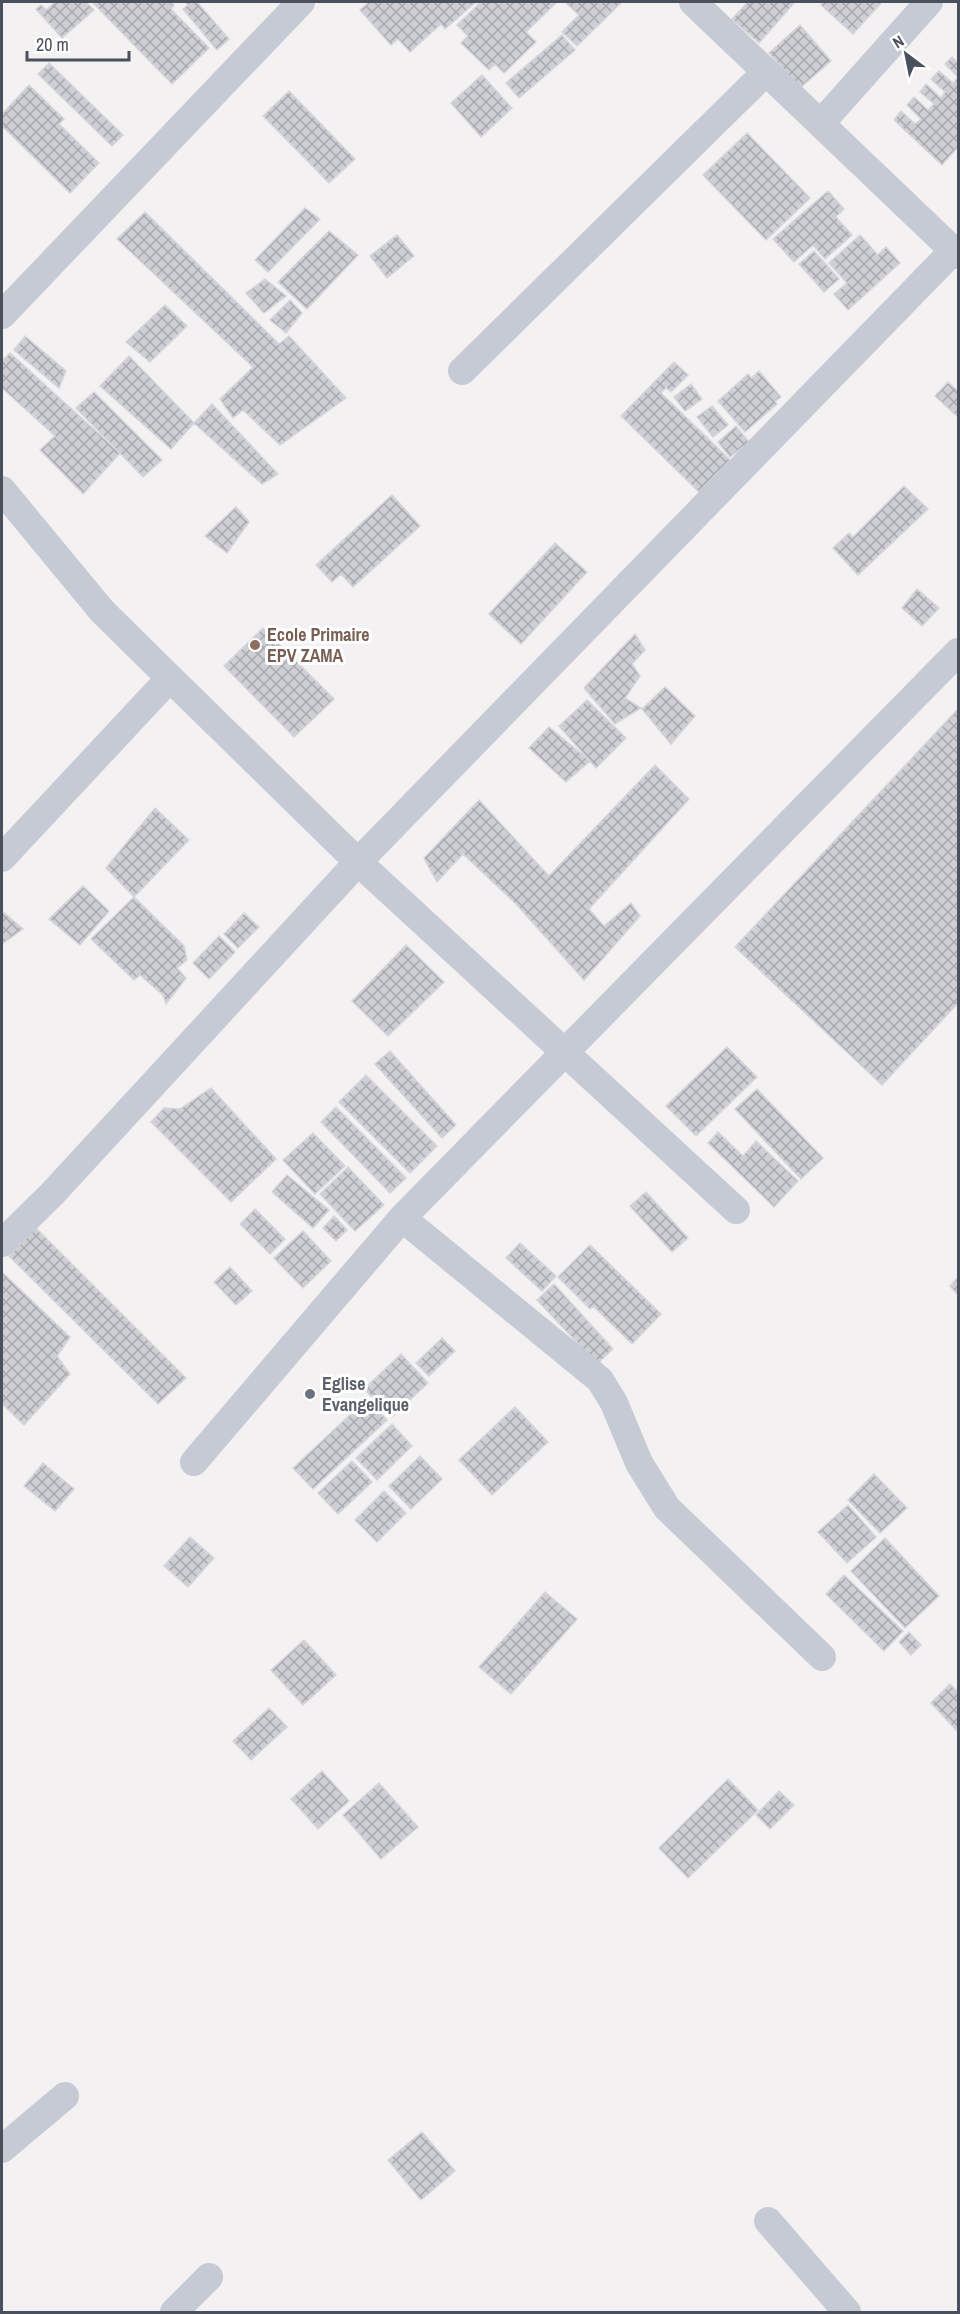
<svg xmlns="http://www.w3.org/2000/svg" width="960" height="2314" viewBox="0 0 960 2314" font-family="'Archivo Narrow',sans-serif">
<style>
.building{fill:url(#building-cross-hatch);stroke:#d5d6db;stroke-width:1.5}
.lines{fill:none;stroke-linecap:round;stroke-linejoin:round}
.street{stroke:#c6cad4;stroke-width:28}
.education-dot{fill:#8d6e63;stroke:#fff;stroke-width:2}
.worship-dot{fill:#6b7280;stroke:#fff;stroke-width:2}
.labels{text-anchor:middle;stroke-width:6;stroke-linejoin:round;paint-order:stroke}
.education-label{font-size:18px;font-weight:bold;fill:#785e54;stroke:#fff;text-anchor:start}
.worship-label{font-size:18px;font-weight:bold;fill:#5b616d;stroke:#fff;text-anchor:start}
</style>
<defs>
<pattern id="building-cross-hatch" width="8" height="8" patternUnits="userSpaceOnUse" patternTransform="scale(1.5)"><rect width="8" height="8" fill="#cecfd4"/><path d="M0 0l8 8M0 8l8-8" fill="none" stroke="#a9aaaf"/></pattern>
</defs>
<rect width="100%" height="100%" fill="#f3f1f1"/>
<path class="building" d="M55,2h31l8,8 -32,28 -26,-29 5,-4 5,5z
M92,2h79l3,3 -3,4 38,39 -37,36z
M185,2h12l32,37 -12,11 -34,-41 5,-4z
M369,2h107l-31,27 -4,-5 -31,28 -12,-13 -7,6 -31,-35z
M481,2h16l2,2 3,-2h55l-31,30 10,10 -32,31 -9,-9 -6,6 -28,-27 7,-7 -11,-11z
M565,2h57l-45,44 -15,-14 17,-17z
M748,2h47l-36,41 -27,-24z
M824,2h58l-29,32 -32,-29z
M800,25l31,36 -31,27 -31,-35z
M562,35l13,15 -56,48 -13,-15z
M952,57l6,6v14l-13,-13z
M49,63l74,72 -11,11 -74,-72z
M939,71l14,12 5,-6v70l-16,18 -48,-45 7,-9 14,13 6,-5 -14,-14 7,-8 14,13 6,-6 -14,-12 6,-8 15,14 4,-6 -14,-13z
M482,75l30,33 -31,29 -30,-34z
M29,85l35,34 -5,5 40,39 -29,30 -68,-67v-12z
M289,91l66,68 -26,24 -66,-67z
M747,133l63,65 -44,42 -63,-65z
M828,191l16,18 -8,8 16,18 -27,24 -12,-14 -19,17 -21,-23z
M305,208l15,11 -52,53 -13,-12z
M145,212l134,132 10,-8 57,62 -66,47 -37,-35 -10,8 -13,-19 33,-32 -136,-128z
M329,231l29,24 -51,54 -29,-27z
M397,235l17,21 -27,22 -17,-22z
M860,235l18,20 8,-8 14,16 -52,47 -14,-16 13,-11 -18,-20z
M814,251l25,28 -15,13 -25,-28z
M265,279l21,17 -22,17 -18,-20z
M290,300l12,13 -16,20 -16,-13z
M165,305l22,21 -37,36 -24,-20z
M25,336l41,35 -7,17 -45,-38z
M10,353l110,100 -37,41 -43,-44 15,-14 -53,-48v-27z
M129,356l65,67 -23,26 -71,-63z
M674,362l14,13 -17,17 -5,-4 -5,5 69,67 -31,32 -78,-76z
M759,371l22,26 -6,4 2,3 -32,28 -27,-31 30,-27 3,4z
M948,382l10,9v26l-23,-21z
M691,384l11,15 -17,12 -11,-14z
M94,392l68,68 -19,17 -67,-69z
M212,404l66,70 -16,10 -68,-61z
M712,406l16,19 -15,12 -16,-20z
M736,426l13,16 -19,15 -12,-15z
M904,486l24,23 -70,66 -25,-27 16,-15 4,4z
M392,495l28,31 -67,61 -12,-13 -9,8 -16,-17z
M236,507l13,15 -22,31 -22,-17z
M555,543l32,29 -66,72 -32,-30z
M917,589l22,19 -17,18 -20,-18z
M263,628l71,71 -40,38 -70,-71z
M635,634l10,16 -13,14 8,12 -15,22 16,10 -26,16 -31,-36z
M665,687l30,29 -24,28 -29,-35z
M587,700l39,38 -30,30 -37,-42z
M958,709v294l-76,82 -147,-138z
M549,727l41,34 -24,21 -37,-34z
M655,765l34,34 -100,110 15,17 27,-23 9,13 -56,64 -68,-76 -53,-50 -26,28 -13,-24 55,-58 70,76z
M155,808l34,32 -55,57 -28,-29z
M83,886l26,25 -29,34 -31,-26z
M134,897l50,49 3,14 -10,8 9,10 -20,26 -3,-9 -23,-20 -6,5 -43,-41z
M2,911l21,18 -21,15z
M244,913l15,14 -21,21 -14,-14z
M219,936l16,16 -26,27 -16,-16z
M406,945l38,37 -56,54 -36,-35z
M727,1047l30,30 -61,59 -30,-30z
M390,1051l66,74 -14,13 -67,-74z
M366,1075l71,71 -27,27 -71,-71z
M211,1088l65,71 -45,43 -80,-80 13,-14 16,1z
M757,1089l66,69 -22,21 -66,-70z
M336,1107l70,71 -16,15 -69,-71z
M718,1132l25,24 13,-15 42,40 -24,26 -66,-64z
M313,1133l32,33 -30,28 -32,-34z
M348,1167l36,38 -29,26 -35,-37z
M287,1175l42,35 -16,18 -41,-36z
M646,1192l42,46 -16,14 -42,-46z
M255,1209l30,30 -15,15 -30,-30z
M334,1216l13,14 -11,11 -13,-13z
M36,1228l150,150 -28,26 -149,-148z
M303,1231l28,30 -28,27 -29,-30z
M520,1243l36,33 -14,15 -36,-33z
M590,1245l71,69 -29,30 -39,-38 -3,3 -32,-32z
M230,1267l22,24 -16,14 -22,-23z
M2,1272l68,65 -13,19 13,18 -46,51 -22,-21z
M958,1277v18l-8,-9z
M554,1284l59,65 -16,15 -60,-64z
M442,1338l13,13 -26,25 -13,-13z
M401,1354l27,29 -36,34 -28,-28z
M367,1399l20,21 -74,69 -20,-21z
M515,1407l33,35 -56,53 -33,-35z
M392,1424l20,22 -35,34 -21,-22z
M420,1456l22,23 -31,30 -22,-23z
M352,1461l20,21 -34,32 -20,-21z
M43,1463l31,26 -19,22 -31,-25z
M874,1474l33,34 -27,25 -32,-33z
M384,1491l22,22 -29,29 -22,-22z
M848,1505l28,32 -29,26 -29,-31z
M190,1537l24,21 -26,29 -24,-21z
M885,1538l54,58 -34,32 -54,-57z
M844,1575l59,56 -19,20 -58,-57z
M545,1592l32,27 -66,75 -32,-27z
M909,1632l12,13 -10,10 -12,-13z
M304,1640l32,35 -33,30 -32,-35z
M950,1684l8,8v40l-27,-29z
M269,1708l18,19 -36,33 -18,-19z
M322,1771l27,30 -31,28 -27,-30z
M728,1779l30,31 -70,68 -29,-30z
M379,1783l39,44 -37,32 -38,-44z
M779,1791l15,14 -24,24 -14,-14z
M422,2132l33,39 -34,29 -33,-40z"/>
<g class="lines">
<path class="street" d="M693,2l265,253
M821,123l108,-121
M2,315l299,-313
M462,371l303,-298
M2,490l100,121 68,67 188,184 378,348
M2,858l168,-180
M402,1218l198,162 14,23 25,60 28,45 155,149
M2,1243l50,-49 306,-332 596,-612
M194,1462l208,-244 556,-566
M2,2149l63,-53
M768,2221l79,91
M174,2312l35,-35"/>
</g>
<circle class="education-dot" cx="255" cy="645" r="6"/>
<circle class="worship-dot" cx="310" cy="1394" r="6"/>
<g class="labels">
<g class="education-label">
<text x="267" y="641">Ecole Primaire<tspan x="267" dy="21">EPV ZAMA</tspan></text>
</g>
<g class="worship-label">
<text x="322" y="1390">Eglise<tspan x="322" dy="21">Evangelique</tspan></text>
</g>
</g>
<rect width="960" height="2314" fill="none" stroke="#4a505c" stroke-width="6"/>
<g transform="translate(906 54) rotate(328)" stroke="#ffffff" stroke-width="4.5" paint-order="stroke">
<path d="M0-4.5L10 22L0 15L-10 22Z" fill="#4a505c"/>
<text y="-9" font-size="16" font-weight="bold" text-anchor="middle" fill="#4a505c">N</text>
</g>
<path d="M27 51v9h102v-9" fill="none" stroke="#4a505c" stroke-width="3"/>
<text x="36" y="51" font-size="18" fill="#4a505c" stroke="#ffffff" stroke-width="4.5" paint-order="stroke">20 m</text>
</svg>
